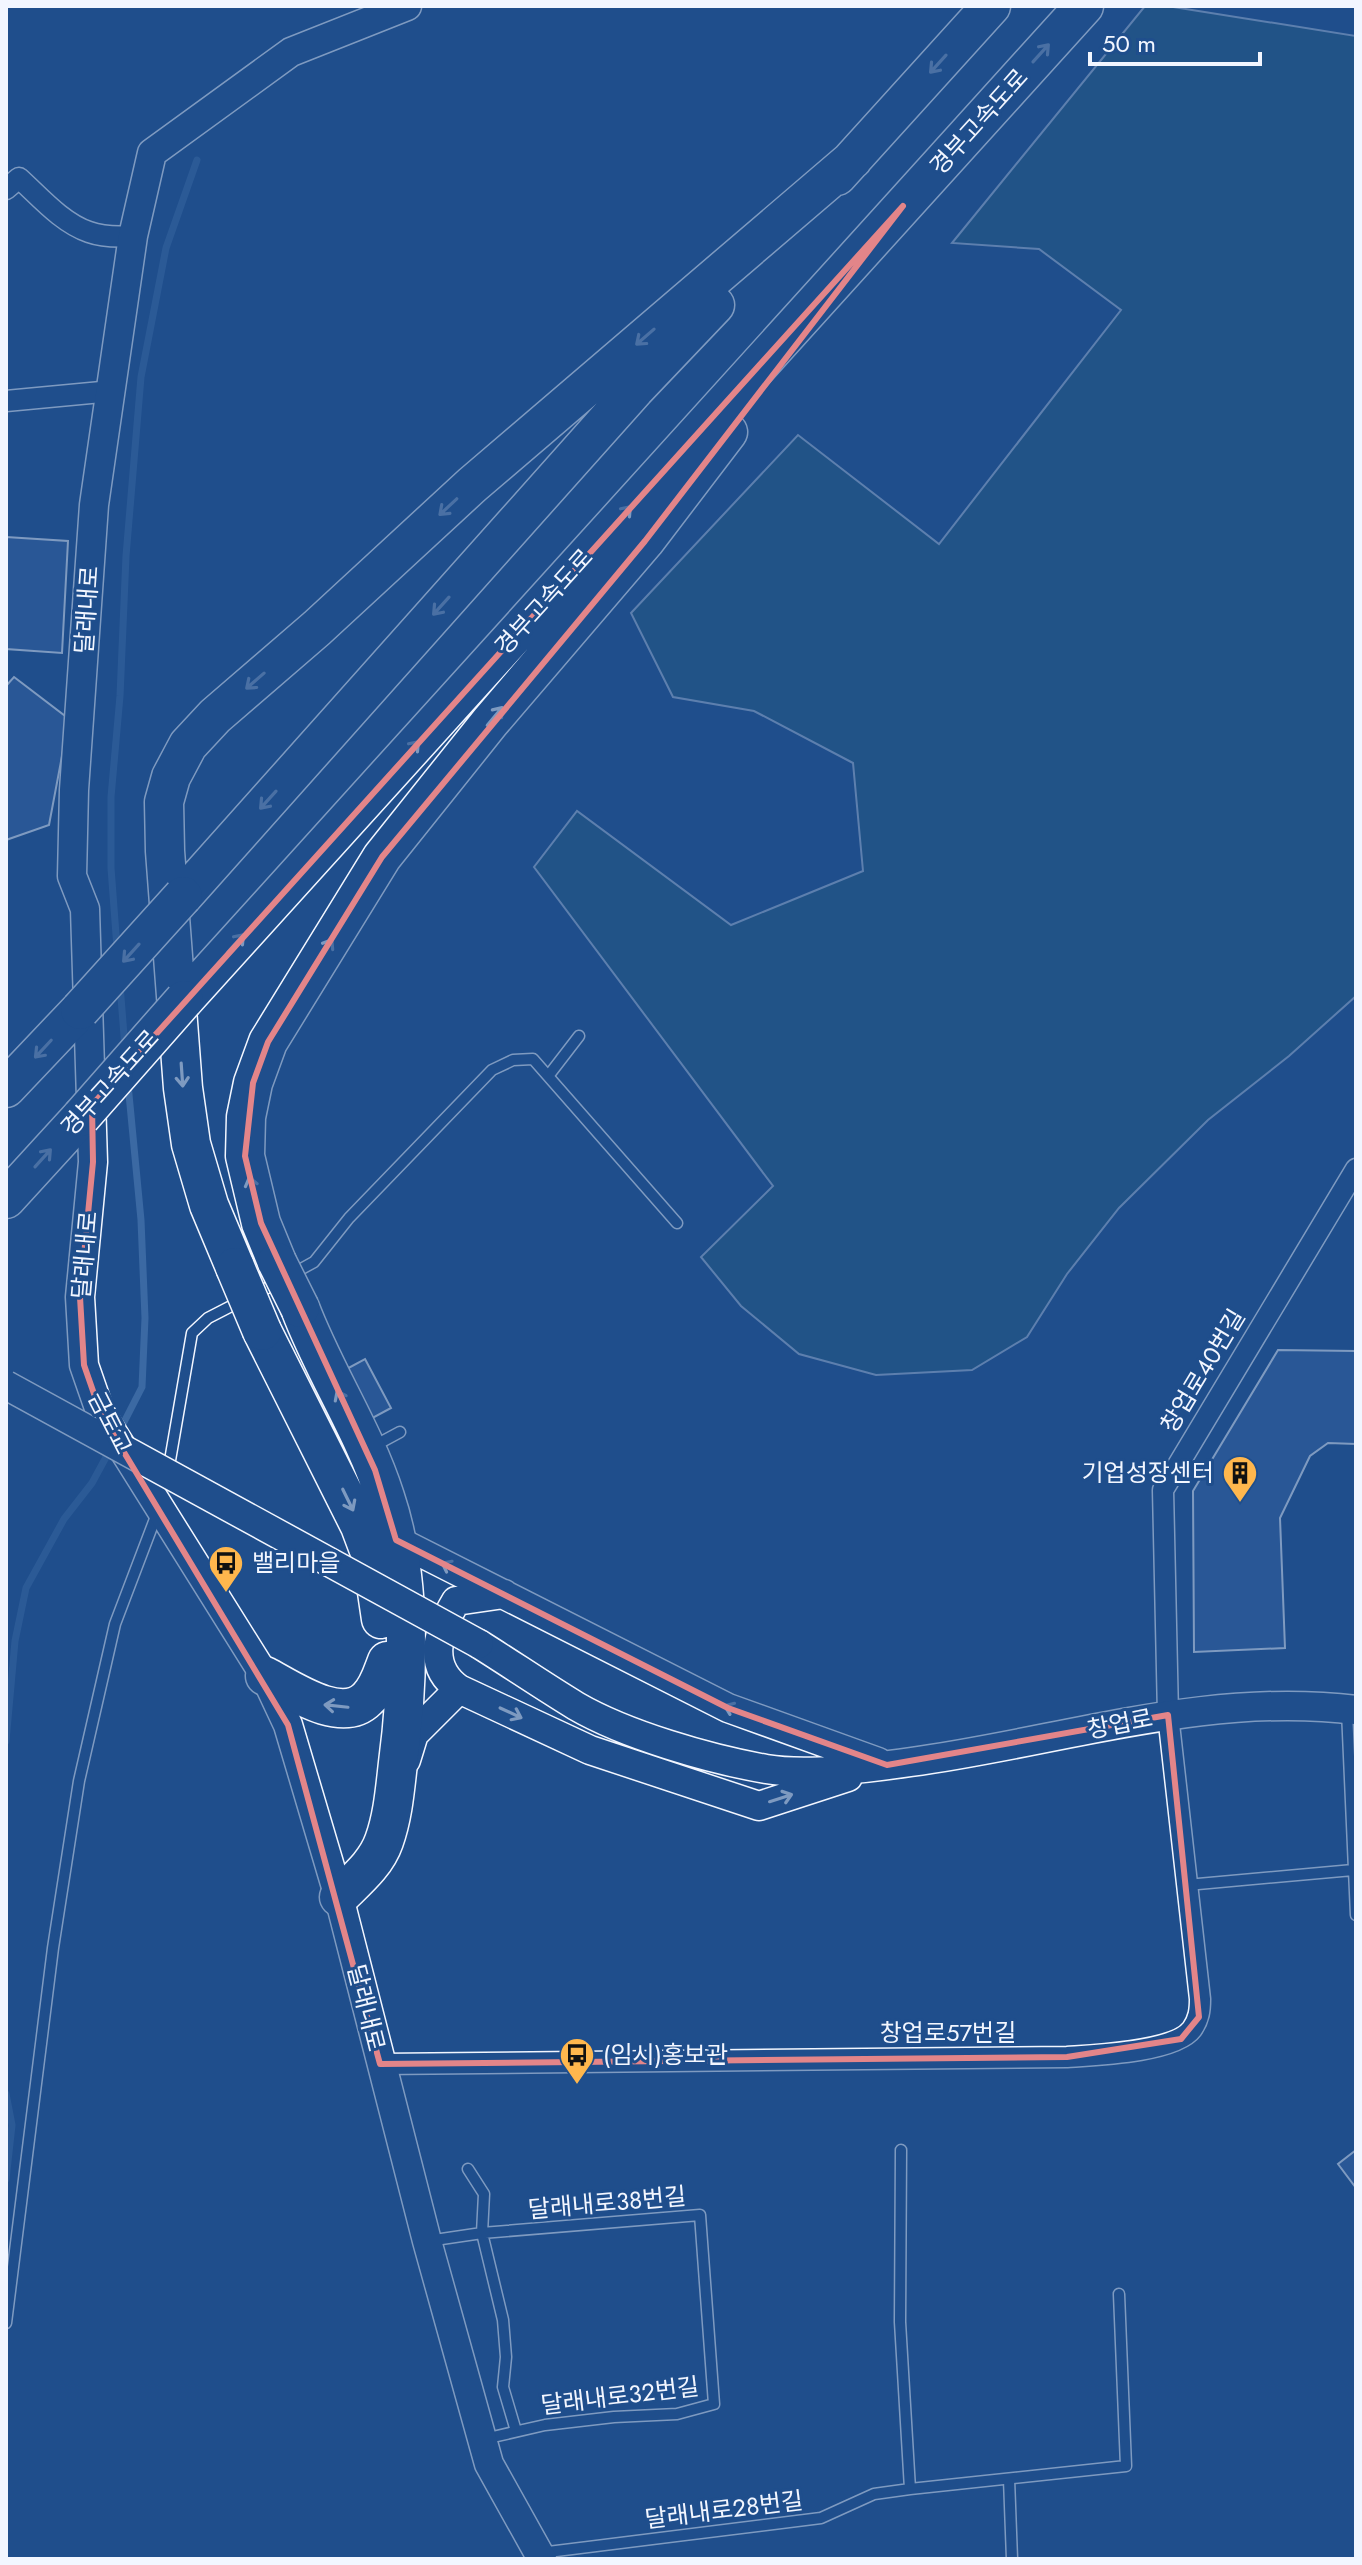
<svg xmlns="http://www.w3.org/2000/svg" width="1362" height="2565" viewBox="0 0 1362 2565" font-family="Jost,'Noto Sans KR',sans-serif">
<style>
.green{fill:#245a82;stroke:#a8bbd7;stroke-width:2}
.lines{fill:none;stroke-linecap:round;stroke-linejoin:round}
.stream{stroke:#3b69a3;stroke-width:7}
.building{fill:#3563a3;stroke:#f2f6ff;stroke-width:2}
.lane-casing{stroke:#f2f6ff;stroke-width:13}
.street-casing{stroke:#f2f6ff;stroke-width:23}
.secondary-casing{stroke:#f2f6ff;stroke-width:31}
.highway-casing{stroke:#f2f6ff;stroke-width:41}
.lane{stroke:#1f4e8c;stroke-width:10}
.street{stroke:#1f4e8c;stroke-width:20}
.secondary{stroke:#1f4e8c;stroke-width:28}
.highway{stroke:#1f4e8c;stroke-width:38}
.secondary-bridge-casing{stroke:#f2f6ff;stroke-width:31;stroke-linecap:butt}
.highway-bridge-casing{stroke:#f2f6ff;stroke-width:41;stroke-linecap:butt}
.secondary-bridge{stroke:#1f4e8c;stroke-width:28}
.highway-bridge{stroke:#1f4e8c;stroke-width:38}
.oneway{stroke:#7e9ac0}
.marked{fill:none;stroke:#e38589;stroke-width:6;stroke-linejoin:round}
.labels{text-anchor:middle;stroke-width:6;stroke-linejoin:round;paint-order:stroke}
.street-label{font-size:24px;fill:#f2f6ff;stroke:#1f4e8c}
.poi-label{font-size:24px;fill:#f2f6ff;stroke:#1f4e8c;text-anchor:start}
</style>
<rect width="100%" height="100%" fill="#1f4e8c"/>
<path class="green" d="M1145,6h22l189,30v960l-67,60 -81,64 -89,88 -52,66 -40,63 -55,33 -96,5 -77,-21 -58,-48 -40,-49 72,-71 -239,-319 43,-56 154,114 132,-54 -10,-108 -99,-52 -81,-14 -42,-84 167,-178 141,109 182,-234 -82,-61 -87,-6z"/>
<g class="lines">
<path class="stream" d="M117,948l-6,-80v-71l9,-101 6,-140 15,-179 25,-129 31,-88
M120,985l5,63
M120,1430l22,-43 3,-69 -4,-98 -13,-136
M6,1741l9,-100 11,-53 38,-69 28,-36 19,-35
M6,2094l6,31 -6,54"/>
</g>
<path class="building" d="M6,537l62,4 -6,112 -56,-4z
M14,677l55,42 -20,106 -43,15v-154z
M1278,1350l78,1v93l-28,-1 -18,13 -30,62 5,130 -91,4 -1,-161z
M365,1359l26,49 -24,13 -26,-49z
M1356,2150v38l-18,-24z"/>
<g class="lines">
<g class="lane-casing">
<path id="lane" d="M549,1075l30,-39
M256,1294l58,-32 35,-44 143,-148 21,-10 20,-1 144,164
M374,1446l26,-14
M168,1472l24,-139 16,-15 33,-17
M1347,1711l9,204
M1187,1885l166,-15
M901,2150l-1,172 10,167
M468,2169l16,25 -2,39 21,87 3,37 -3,30 13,44
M428,2241l54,-8 218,-18 14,189 -37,10 -63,3 -69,8 -61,14
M6,2323l47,-375 26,-167 36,-157 43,-113
M1009,2479l3,80
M540,2553l281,-35 53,-24 36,-5 216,-23 -7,-172"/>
</g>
<g class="street-casing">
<path id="street" d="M6,189l13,-11c20,18 43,45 70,54 14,5 30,5 44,4
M6,401l106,-10
M380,2064l687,-7c29,-2 108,-5 125,-28 7,-10 8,-19 8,-30l-32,-284 -5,-225 193,-321"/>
</g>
<g class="secondary-casing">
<path id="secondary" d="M407,6l-116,46 -139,101 -19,83 -39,269 -20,285 -2,86 13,33 8,253 -13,135 4,68 17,49 164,262 23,49 51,172 88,344 62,223 53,95
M396,1540l332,168 150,54
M479,1644c32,20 64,42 97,62 50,29 133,53 190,63 41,7 103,-1 145,-7 148,-20 294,-71 445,-52
M459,1689c-33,-23 -21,-58 -3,-88l48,-7
M406,1760l8,-26 45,-45 131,61 169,56 89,-29"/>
</g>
<g class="highway-casing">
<path id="highway" d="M837,176l154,-170
M183,896l452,-507 80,-84
M184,1000l900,-994
M6,1088l74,-78
M6,1199l75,-82
M277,1262l-16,-39 -16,-67 1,-39 7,-34 15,-41 114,-185 108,-135 155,-181 83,-109
M235,1267l-26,-62 -18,-61 -8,-56 -18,-237 -1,-49 7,-25 17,-32 27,-29 102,-88 155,-143 381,-326
M300,1308c24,64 64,123 85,189 27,80 24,182 13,266 -3,26 -5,53 -14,78 -8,23 -28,39 -45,56
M262,1331l98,195 12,32 9,61
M265,1676c25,13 76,49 102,23 11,-10 15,-25 20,-38"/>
</g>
<use href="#lane" class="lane"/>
<use href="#street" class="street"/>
<use href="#secondary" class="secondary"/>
<use href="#highway" class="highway"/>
<g class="secondary-bridge-casing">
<path id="secondary-bridge" d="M6,1385l473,259"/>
</g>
<g class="highway-bridge-casing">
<path id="highway-bridge" d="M80,1010l103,-114
M81,1117l103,-117
M277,1262l23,46
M235,1267l27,64"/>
</g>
<use href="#secondary-bridge" class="secondary-bridge"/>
<use href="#highway-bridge" class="highway-bridge"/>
</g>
<defs><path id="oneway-shaft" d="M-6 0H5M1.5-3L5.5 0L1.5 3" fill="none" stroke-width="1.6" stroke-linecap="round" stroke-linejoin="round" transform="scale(2)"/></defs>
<g class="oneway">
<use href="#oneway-shaft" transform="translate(1041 53) rotate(-48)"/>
<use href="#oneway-shaft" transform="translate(938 64) rotate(132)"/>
<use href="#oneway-shaft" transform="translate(645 337) rotate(139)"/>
<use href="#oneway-shaft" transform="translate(448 507) rotate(137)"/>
<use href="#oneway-shaft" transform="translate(623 515) rotate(-48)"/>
<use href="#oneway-shaft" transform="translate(441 606) rotate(132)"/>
<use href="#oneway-shaft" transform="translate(255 681) rotate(139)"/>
<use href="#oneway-shaft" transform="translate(495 716) rotate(-50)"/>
<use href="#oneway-shaft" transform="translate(411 750) rotate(-48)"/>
<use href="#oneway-shaft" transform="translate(268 800) rotate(132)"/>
<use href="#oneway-shaft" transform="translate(236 943) rotate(-48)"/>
<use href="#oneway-shaft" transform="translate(326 949) rotate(-58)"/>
<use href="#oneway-shaft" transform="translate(131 953) rotate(132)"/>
<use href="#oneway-shaft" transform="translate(43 1049) rotate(133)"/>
<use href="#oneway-shaft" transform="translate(182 1075) rotate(86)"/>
<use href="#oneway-shaft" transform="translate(43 1158) rotate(-48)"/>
<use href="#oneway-shaft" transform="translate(252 1188) rotate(-104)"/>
<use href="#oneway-shaft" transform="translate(342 1401) rotate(-116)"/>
<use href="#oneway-shaft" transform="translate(348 1500) rotate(64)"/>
<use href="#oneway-shaft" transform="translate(452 1568) rotate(-153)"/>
<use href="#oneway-shaft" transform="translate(336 1706) rotate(-174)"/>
<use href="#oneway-shaft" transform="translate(735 1710) rotate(-158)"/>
<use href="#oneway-shaft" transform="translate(511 1713) rotate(25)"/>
<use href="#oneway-shaft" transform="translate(781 1798) rotate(-18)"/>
</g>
<path d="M0 0H1362V2565H0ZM903,206l-258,335 -263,316 -114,185 -15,41 -8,73 16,67 114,247 21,70 332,168 159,57 281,-50 31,302 -18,22 -114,18 -687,7 -92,-339 -187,-311 -17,-49 -4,-68 13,-135 -1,-57z" fill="#1f4e8c" fill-opacity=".55" fill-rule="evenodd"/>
<path class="marked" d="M903,206l-258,335 -263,316 -114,185 -15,41 -8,73 16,67 114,247 21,70 332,168 159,57 281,-50 31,302 -18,22 -114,18 -687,7 -92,-339 -187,-311 -17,-49 -4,-68 13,-135 -1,-57z"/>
<defs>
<g id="building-pin" transform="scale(1.8)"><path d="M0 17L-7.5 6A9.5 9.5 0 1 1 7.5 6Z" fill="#ffb74d" stroke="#1f4e8c"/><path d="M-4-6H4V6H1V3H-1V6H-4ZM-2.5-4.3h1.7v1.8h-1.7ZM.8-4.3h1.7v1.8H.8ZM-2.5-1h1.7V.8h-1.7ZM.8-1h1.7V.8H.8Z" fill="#111"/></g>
<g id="bus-pin" transform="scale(1.8)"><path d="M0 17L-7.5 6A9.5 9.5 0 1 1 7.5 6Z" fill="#ffb74d" stroke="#1f4e8c"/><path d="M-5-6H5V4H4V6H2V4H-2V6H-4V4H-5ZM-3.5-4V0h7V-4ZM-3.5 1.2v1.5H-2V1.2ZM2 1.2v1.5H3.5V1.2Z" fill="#111"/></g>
</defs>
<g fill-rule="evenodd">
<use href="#building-pin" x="1240" y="1473"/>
<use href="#bus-pin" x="226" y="1563"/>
<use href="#bus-pin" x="577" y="2055"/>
</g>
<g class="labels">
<g class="street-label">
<text transform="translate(979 122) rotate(-48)" y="8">경부고속도로</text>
<text transform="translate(544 602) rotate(-48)" y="8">경부고속도로</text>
<text transform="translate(87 610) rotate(-86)" y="8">달래내로</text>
<text transform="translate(110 1083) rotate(-48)" y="8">경부고속도로</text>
<text transform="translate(85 1255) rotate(-85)" y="8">달래내로</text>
<text transform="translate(1203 1371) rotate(-59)" y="8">창업로40번길</text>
<text transform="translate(110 1423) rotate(63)" y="8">금토교</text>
<text transform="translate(1120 1724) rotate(-11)" y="8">창업로</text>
<text transform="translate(366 2008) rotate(76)" y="8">달래내로</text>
<text x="948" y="2041">창업로57번길</text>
<text transform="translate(607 2203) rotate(-5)" y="8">달래내로38번길</text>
<text transform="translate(620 2396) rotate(-7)" y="8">달래내로32번길</text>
<text transform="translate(724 2510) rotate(-7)" y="8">달래내로28번길</text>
</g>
<g class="poi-label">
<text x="1214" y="1481" text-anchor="end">기업성장센터</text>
<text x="252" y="1571">밸리마을</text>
<text x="603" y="2063">(임시)홍보관</text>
</g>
</g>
<rect width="1362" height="2565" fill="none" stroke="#f2f6ff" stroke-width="16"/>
<path d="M1090 52v12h170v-12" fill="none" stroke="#f2f6ff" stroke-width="4"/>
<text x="1102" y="52" font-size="24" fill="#f2f6ff" stroke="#1f4e8c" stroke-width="6" paint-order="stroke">50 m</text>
</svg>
